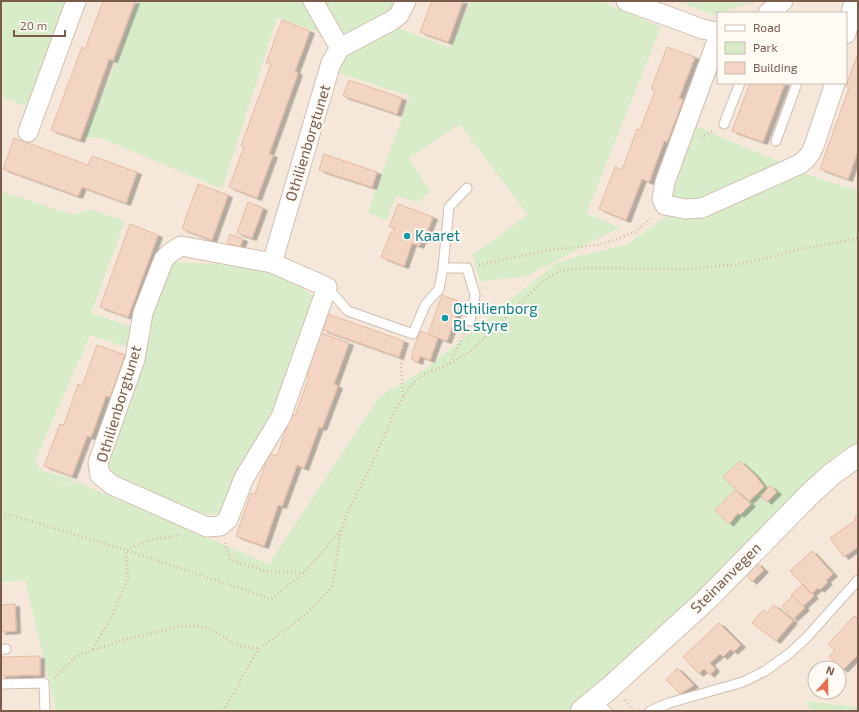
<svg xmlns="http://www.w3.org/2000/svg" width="859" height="712" viewBox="0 0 859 712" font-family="'Exo 2',sans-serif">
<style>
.residential{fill:#f5e8da;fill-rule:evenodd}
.green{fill:#d8ecc9}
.building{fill:#f3d5c3;stroke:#e6bba3;filter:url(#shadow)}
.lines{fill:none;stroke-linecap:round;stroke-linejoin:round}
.lane-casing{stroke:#d1beb0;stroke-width:11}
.street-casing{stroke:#d1beb0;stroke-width:21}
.secondary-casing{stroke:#d6c0b0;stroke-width:24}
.path{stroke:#d9b8a5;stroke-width:2.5;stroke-dasharray:1 3;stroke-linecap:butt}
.lane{stroke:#fff;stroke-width:9}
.street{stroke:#fff;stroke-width:19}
.secondary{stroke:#fff;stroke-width:22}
.culture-dot{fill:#0f9aa8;stroke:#fffaf3;stroke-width:1.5}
.labels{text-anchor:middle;stroke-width:4;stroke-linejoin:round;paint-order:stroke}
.street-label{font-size:15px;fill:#7a5c4d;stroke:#fffaf3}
.culture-label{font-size:15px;fill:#0d838f;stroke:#fffaf3;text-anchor:start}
</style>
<defs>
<filter id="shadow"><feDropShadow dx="4.5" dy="2.5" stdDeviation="0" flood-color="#0004"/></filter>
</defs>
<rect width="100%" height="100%" fill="#fdf6ec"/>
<path class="residential" d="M1,1h857v190l-43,-14 -119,-51 -32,92 -37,26 -70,18 -129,105 -48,29 -111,169 -192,-83 -76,19zM718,13h128v70h-128z
M858,466v241l-52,-6 5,10h-214l123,-107 82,-92zM815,668h24v24h-24z
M25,580l31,131h-55v-127z"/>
<path class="green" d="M1,1h64l-38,106 -26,-10z
M138,1h168l19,33 -48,-16 -55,171 -121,-51 -17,-1 32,-75z
M320,1h76l-7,11 -40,21 -10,-3z
M471,1h130l60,26 -75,187 34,13 -95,50 -45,4 -8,-26 56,-40 -68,-91 -51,34 21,34 -12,10 -22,-6 -10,25 -18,-9 42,-116 -71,-23 6,-17 53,-28 52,20z
M676,1h82l-45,14z
M696,126l119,51 43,14v264l-276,256h-526l-31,-131 -24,3v-392l72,24 16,-6 36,12 -34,92 41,14 1,22 -43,-14 -55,126 7,10 36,9 -28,8 27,-6 192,82 111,-168 48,-29 129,-105 70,-18 37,-26z
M171,262l74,3 47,17 23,15 -44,120 -30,45 -18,50 -16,3 -89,-37 -10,-12 38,-108 1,-40z
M806,701l52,6v4h-47z"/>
<path class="building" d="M103,1h32l-22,59 -4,-1 -29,81 -29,-10 31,-83 3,2z
M432,1h31l-15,41 -28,-10z
M282,20l28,11 -15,40 3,2 -29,81 4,1 -16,43 -28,-11 15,-40 -3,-1 30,-82 -5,-1z
M667,47l28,10 -16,41 4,2 -16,42 -3,-1 -15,41 -7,-3 -16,41 -27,-11 16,-42 7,3 15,-41 3,1 15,-39 -4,-2z
M858,53v98l-10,28 -28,-10 29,-81 -3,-2z
M349,80l53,18 -5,16 -54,-18z
M750,83h35l-22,59 -31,-11z
M14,138l74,27 4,-9 45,16 -11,31 -44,-16 -4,9 -75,-27z
M324,154l53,18 -5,15 -53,-17z
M198,184l30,11 -16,45 -30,-11z
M248,202l15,6 -11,30 -15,-5z
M398,204l35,13 -9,23h-2l-3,6 -7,-3 -8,23 -23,-9 10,-25 2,1 2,-4 -6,-2z
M130,224l28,11 -30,82 -28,-10z
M230,234l13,5 -3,8 -13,-4z
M442,295l19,7 -14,39 -19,-7z
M328,314l76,27 -5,16 -76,-27z
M420,331l18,7 -8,22 -10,-4 -2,6 -7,-3 2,-5 -1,-1z
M321,333l28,10 -15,41 4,2 -16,42 -3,-1 -15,41 -7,-3 -15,41 -4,-1 -14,41 -28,-10 15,-43 4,1 14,-41 8,3 14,-41 4,1 14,-39 -3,-1z
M97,345l28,10 -15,42 -4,-1 -15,41 -4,-1 -15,40 -28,-10 16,-42 4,1 14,-41 4,2z
M740,461l15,14 9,12 -15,14 -26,-24z
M770,486l7,6 -10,10 -6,-6z
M735,490l16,14 -11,11 -2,-2 -9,11 -14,-14z
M858,515v32l-14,10 -14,-19 26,-18 -2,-2z
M812,551l21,23 -7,6 2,2 -8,8 -2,-2 -7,6 -21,-23z
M757,563l7,7 -12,12 -6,-7z
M803,584l11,12 -11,10 -10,-10 -1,1 -1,-2z
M793,596l12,12 -12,11 -11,-13z
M15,604l1,27 -15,1v-27z
M774,605l19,16 -17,20 -24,-18 11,-13 4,3z
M854,616l4,3v36l-15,15 -14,-13 6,-7 -7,-6z
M719,623l22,22 -8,7 -2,-3 -8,8 -3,-3 -10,9 5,6 -5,6 -6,-6 -5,5 -16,-17z
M40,656v19l-39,1v-19z
M677,668l17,17 -14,9 -14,-14z"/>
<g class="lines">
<g class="lane-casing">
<path id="lane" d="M724,124l16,-41
M776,141l21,-58
M443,268h24l8,27 -5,26
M327,287l21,24 65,23 12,-29 14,-16 4,-21 6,-61 18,-19
M1,649h5
M1,684l43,-1 1,28
M594,701l13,10
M650,711l19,-8 74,-21 22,-11 25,-18 17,-16 51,-57"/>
</g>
<g class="street-casing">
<path id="street" d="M313,1l27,47
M626,1l55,20 21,8 16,3
M768,13l15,-12
M846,34l8,-33
M718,38l-53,144 -3,17 3,6 20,4 17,-1 98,-44 5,-4 5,-6 4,-8 21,-63
M28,132l48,-131
M272,263l-91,-17 -11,7 -6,6 -4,10 -17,44 -8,46 -37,104 2,12 12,10 95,42 13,-1 8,-7 16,-41 37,-61 46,-130 -55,-24 59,-200 9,-15 51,-27 8,-6 7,-14"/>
</g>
<g class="secondary-casing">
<path id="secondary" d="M582,711l31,-26 93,-85 105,-107 21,-19 26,-19"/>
</g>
<path class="path" d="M701,138l13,-8
M479,265l69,-15 51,-5 36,-13 17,-15
M450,363l15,-31
M403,396l-2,-31 4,-21
M1,514l10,1 115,35 145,49 33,-26 37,-43
M225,543l6,17 33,11 40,2
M127,550l22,-10 32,-5
M93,649l20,-35 15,-37 -2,-27
M55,678l19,-20 7,-4 46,-15 55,-13h16l13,3 23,15 10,3 15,1
M625,700l8,11
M223,711l10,-16 14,-27 13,-20 44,-32 28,-29 9,-57 8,-21 22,-43 23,-53 16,-27 14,-12 26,-10 21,-13 70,-68 11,-8 13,-5 20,-2 104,1 50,-5 33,-7 28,-8 44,-8 14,-3"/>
<use href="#lane" class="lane"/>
<use href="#street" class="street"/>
<use href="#secondary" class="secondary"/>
</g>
<g class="culture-dot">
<circle cx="407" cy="236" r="4"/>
<circle cx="445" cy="318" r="4"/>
</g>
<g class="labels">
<g class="street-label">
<text transform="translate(308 143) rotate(-73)" y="5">Othilienborgtunet</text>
<text transform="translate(119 404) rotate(-73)" y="5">Othilienborgtunet</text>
<text transform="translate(726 578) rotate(-45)" y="5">Steinanvegen</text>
</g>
<g class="culture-label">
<text x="415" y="241">Kaaret</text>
<text x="453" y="314">Othilienborg<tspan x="453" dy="17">BL styre</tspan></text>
</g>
</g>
<rect width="859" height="712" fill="none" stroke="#7a5c4d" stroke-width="4"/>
<rect x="717" y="12" width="130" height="72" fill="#fffaf3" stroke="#cabbb1"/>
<rect x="725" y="25" width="20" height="6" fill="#ffffff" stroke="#cabbb1"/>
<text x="753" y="32" font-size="12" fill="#7a5c4d">Road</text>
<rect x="725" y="42" width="20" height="12" fill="#d8ecc9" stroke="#cabbb1"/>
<text x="753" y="52" font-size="12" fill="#7a5c4d">Park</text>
<rect x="725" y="62" width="20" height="12" fill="#f3d5c3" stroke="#cabbb1"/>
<text x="753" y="72" font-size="12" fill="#7a5c4d">Building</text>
<g transform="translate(827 680) rotate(20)"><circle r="19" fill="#fffaf3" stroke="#cabbb1"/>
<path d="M0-3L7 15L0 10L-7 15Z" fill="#e76f51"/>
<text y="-6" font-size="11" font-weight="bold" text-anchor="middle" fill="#7a5c4d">N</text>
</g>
<path d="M14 30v6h51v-6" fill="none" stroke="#7a5c4d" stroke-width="2"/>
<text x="20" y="30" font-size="12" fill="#7a5c4d" stroke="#fffaf3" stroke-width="3" paint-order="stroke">20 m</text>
</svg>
